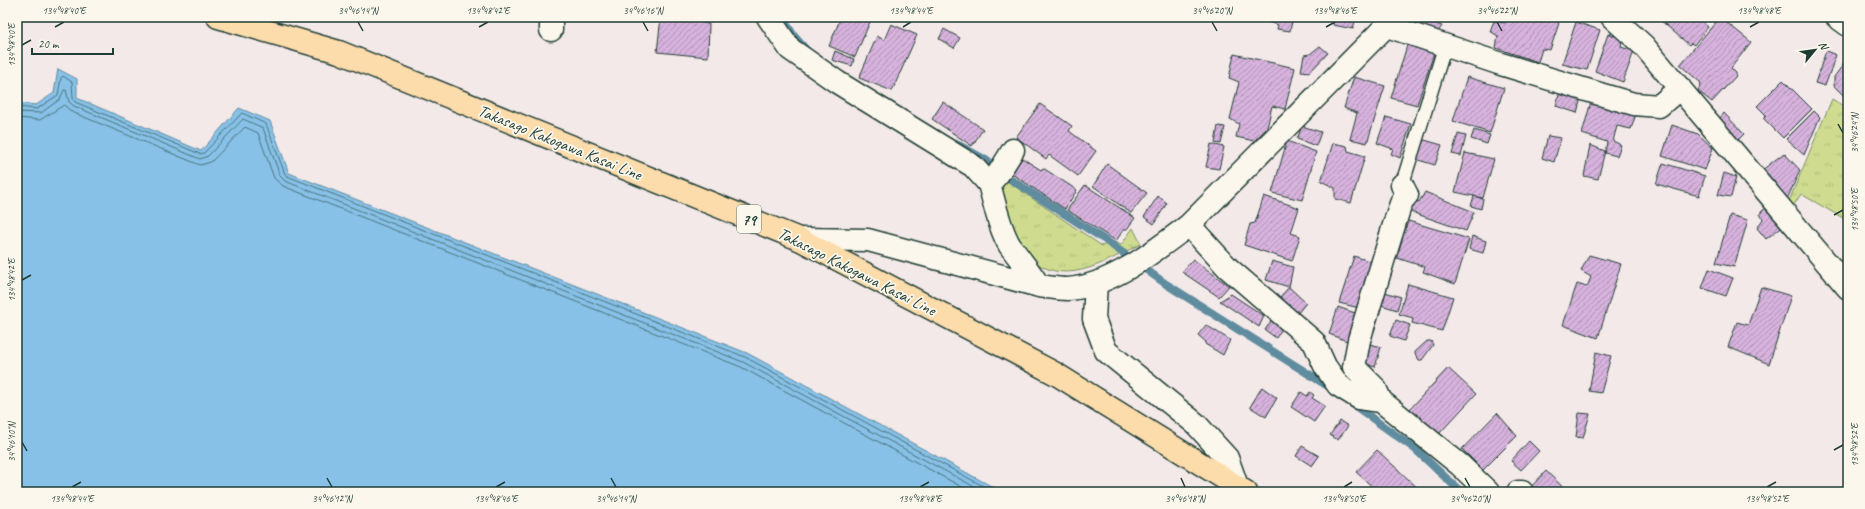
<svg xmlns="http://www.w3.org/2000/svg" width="1865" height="509" viewBox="0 0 1865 509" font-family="Caveat,sans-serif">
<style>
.grass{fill:url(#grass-tufts);stroke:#778c62}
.water{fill:#88c1e7;stroke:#5e8c9f}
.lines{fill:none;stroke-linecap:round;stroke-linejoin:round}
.shore{stroke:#49727c;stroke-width:1}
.stream{stroke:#5e8c9f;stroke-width:8}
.building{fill:url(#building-hatch);stroke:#1f3d34}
.service-casing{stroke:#1f3d34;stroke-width:16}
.minor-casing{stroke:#1f3d34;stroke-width:25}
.primary-casing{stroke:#1f3d34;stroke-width:25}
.service{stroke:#fbf7ec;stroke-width:13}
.minor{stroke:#fbf7ec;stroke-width:22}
.primary{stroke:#fddcac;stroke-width:22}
.ticks{fill:none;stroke:#1f3d34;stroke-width:1.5}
.labels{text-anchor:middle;stroke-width:3.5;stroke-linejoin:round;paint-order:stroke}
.shield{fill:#fbf7ec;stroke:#61756b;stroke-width:1}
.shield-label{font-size:16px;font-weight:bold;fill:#1f3d34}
.street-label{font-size:17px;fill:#1f3d34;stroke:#fbf7ec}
.neatline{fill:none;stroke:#1f3d34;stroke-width:1.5}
.ticks-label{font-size:10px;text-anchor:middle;fill:#1f3d34}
</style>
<defs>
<pattern id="grass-tufts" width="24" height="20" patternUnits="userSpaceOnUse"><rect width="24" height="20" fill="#cfdc90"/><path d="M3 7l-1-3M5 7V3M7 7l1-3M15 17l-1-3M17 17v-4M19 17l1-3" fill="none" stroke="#b1be7d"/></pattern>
<pattern id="building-hatch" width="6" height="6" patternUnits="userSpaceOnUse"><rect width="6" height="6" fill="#d6b2dc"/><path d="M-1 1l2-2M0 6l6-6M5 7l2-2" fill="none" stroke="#ad92b3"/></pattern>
</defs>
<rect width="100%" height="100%" fill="#f4e9e9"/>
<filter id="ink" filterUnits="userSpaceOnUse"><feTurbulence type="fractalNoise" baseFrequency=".025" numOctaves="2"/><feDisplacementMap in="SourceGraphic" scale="8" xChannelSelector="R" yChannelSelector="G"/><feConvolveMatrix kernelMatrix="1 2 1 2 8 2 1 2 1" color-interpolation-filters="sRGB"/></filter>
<g filter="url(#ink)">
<path class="grass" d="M1832,99l16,10v112l-47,-27 -11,17 -4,-3z
M1004,179l98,67 10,-5 9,4 12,-17 8,16c-32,15 -72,43 -106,18 -8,-6 -16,-12 -20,-22 -8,-16 -12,-33 -17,-50z"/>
<path class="water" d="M58,69l19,10v19l124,53 38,-43 31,13 19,52 458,180 255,139h-985v-389l19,2 18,-12z"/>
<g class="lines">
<path class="shore" d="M17,107l20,2 21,-14 3,-17 2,-2 9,6 1,16 2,4 125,52 4,-1 38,-40 24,11 19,50 2,2 458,181 249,135
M17,112l24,1 19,-14 4,-9h2l3,12 5,4 126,53 8,-3 35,-37 20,9 17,48 5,5 458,181 241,130
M17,118l23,2 24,-15 8,7 128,53 11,-3 34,-35 13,6 16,45 9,8 458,181 230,125"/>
<path class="stream" d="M782,17l12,19 14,16
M957,144l29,16 21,17 98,63 61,44 165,104
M1351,403l64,46 46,43"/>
</g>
<path class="building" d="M661,17l42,1v5l6,1 -1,33 -51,-5z
M841,17h31l-17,40 -26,-11z
M1266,17h27l-3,14 -13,-2 1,-4 -10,-3 1,-5z
M1334,17h22l-3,12 -20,-4z
M1507,17h45l7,6 -9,27 -8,-1 -4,13 -42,-14 2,-12 -8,-5 4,-10 11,2z
M1653,17h44l11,10 -14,18 -3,-2 -2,2 -30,-26 -2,1z
M1720,17l31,25 -20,26 5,5v3l-24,26 -14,-11 3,-8 -21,-18z
M1423,19l19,7 -5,7 -17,-6z
M1576,22l24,8 -13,40 -25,-6z
M891,24l26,11 -25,56 -33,-13 18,-42 7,4z
M944,29l16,9 -6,10 -15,-9z
M1608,34l14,4 -1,9 13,4 -11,31 -28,-11z
M1409,39l27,8 -19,58 -26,-7z
M1320,46l8,7 -18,19 -9,-1 3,-16 6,-1z
M835,51l19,8 -2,7 -20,-6z
M1826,51l10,4 -11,31 -10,-3z
M1234,54l61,14 -10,41 -13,-3 -5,22 -13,13 -18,-4 3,-13 -9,-5 9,-37 -10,-4z
M1848,58v42l-14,-14v-9z
M1354,77l31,9 -18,57 -17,-4 7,-26 -13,-5z
M1467,77l37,11 -14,45 -37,-12z
M1783,80l29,29 -29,29 -20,-20 3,-3 -9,-9z
M1561,87l21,6 -5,20 -21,-7z
M1592,98l45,13 -6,18 -14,-3 -4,15 8,4 -4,11 -12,-3 2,-11 -25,-8z
M943,102l40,27 -11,17 -40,-27z
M1040,104l32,22 -3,5 27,20 -18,25 -29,-21 -3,4 -30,-22z
M1814,111l6,6 -16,38 -18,-16z
M1724,113l20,21 -9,9 -19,-20z
M1386,117l25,7 -11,34 -9,-4 2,-5 -16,-6z
M1672,125l26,9 15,14 -8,22 -43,-14z
M1218,126l7,1 -4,17 -6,-1z
M1302,126l19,6 -5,14 -19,-7z
M1474,130l16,5 -3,9 -16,-5z
M1458,134l8,2 -5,20 -9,-2z
M1548,136l13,2 -7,24 -12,-4z
M1421,139l21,6 -7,20 -20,-6z
M1287,141l29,11 -14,48 -30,-7z
M1333,143l14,3 1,5 17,5 -14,47 -16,-4v-11l-14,-7z
M1211,144l13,3 -5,22 -13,-2z
M1590,145l15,6 -7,28 -14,-3z
M1465,153l29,6 -11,39 -28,-6z
M1784,153l16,17 -16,36 -23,-35z
M1022,158l19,12 2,-2 34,22 -12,19 -53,-35z
M1663,163l42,13 -6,20 -43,-12z
M1107,164l40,29 -16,20 -38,-27z
M1724,173l12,4 -5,20 -13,-2z
M1085,185l50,33 -8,11h-3l-8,12 -49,-31z
M1425,192l49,20 -8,19 -58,-20 4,-12 7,3z
M1158,196l9,7 -13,21 -10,-7z
M1264,196l35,12 -8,25 9,3 -8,25 -48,-16 6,-21 5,-1z
M1474,196l9,3 -2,10 -10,-3z
M1768,207l16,18 -18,14 -9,-11 6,-9 -3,-5 2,-3z
M1730,215l18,5 -14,47 -18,-4z
M1405,220l64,19 -14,45 -32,-12 2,-5 -31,-10z
M1472,236l14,5 -3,12 -14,-4z
M1589,255l32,9 -23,74 -35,-13 14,-41 10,3 4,-10 -10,-6z
M1354,256l21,7 -12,46 -24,-6z
M1193,259l36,27 -10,11 -37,-25z
M1272,261l21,6 -4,20 -23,-7z
M1709,269l24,9 -7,18 -24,-8z
M1408,284l45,13 -11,34 -30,-8 1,-5 -14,-4z
M1289,287l17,16 -9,11 -17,-17z
M1761,287l30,9 -22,68 -41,-17 9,-25 11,3z
M1382,291l19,6 -4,13 -19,-6z
M1231,294l33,22 -5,11 -39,-26z
M1338,307l17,6 -8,28 -18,-7z
M1273,318l10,9 -7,11 -11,-8z
M1396,320l14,5 -6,16 -14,-5z
M1206,325l24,15 -7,15 -18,-11 1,-2 -8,-7z
M1427,341h4l2,4 -11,15h-3l-4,-6v-2z
M1370,344l11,3 -6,20 -9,-3z
M1596,352l15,4 -10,37 -12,-2z
M1448,368l28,26 -39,42 -28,-26z
M1262,387l15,11 -11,19 -16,-10z
M1301,392l6,4 3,-4 4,3 -2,3 13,8 -11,16 -23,-15z
M1497,413l20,23 -34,34 -21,-21z
M1579,413l11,1 -7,24 -7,-1z
M1340,421l8,5 -10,14 -8,-5z
M1529,441l10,10 -18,19 -10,-9z
M1302,446l17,10 -7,10 -16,-10z
M1377,450l45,42h-44l-22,-20z
M1546,471l22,21h-35l-4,-3z"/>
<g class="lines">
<g class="service-casing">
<path id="service" d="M1402,185l43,-139"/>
</g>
<g class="minor-casing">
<path id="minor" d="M551,17v13
M768,17l22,32 47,33 136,84 16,18
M1612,17l32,29 204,242
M1837,17l11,8
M1387,26l114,38 102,31 31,9 25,2 21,-18
M1013,150l-15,24 -9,10c6,20 10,44 21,62 10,13 20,26 29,40
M1189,225l39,43 86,74 11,24 13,19 21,13 22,3 79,64 28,27
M799,239l69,1 171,46c9,1 19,3 28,3 43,-2 89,-39 122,-64l206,-208
M1096,283l-2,36 12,32 90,73 31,34 10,28
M1381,401l-6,-13 -21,-21 5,-27 39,-128 4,-11 5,-6 -5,-10
M1518,492h4"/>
</g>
<g class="primary-casing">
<path id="primary" d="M218,17l121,35 460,187 257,135 190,118"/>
</g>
<use href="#service" class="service"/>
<use href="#minor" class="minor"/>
<use href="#primary" class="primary"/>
</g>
</g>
<path class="ticks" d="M358,22l5,9M643,22l5,9M1212,22l5,9M1497,22l5,9M55,27l9,-5M479,27l9,-5M903,27l8,-5M1326,27l9,-5M1750,27l9,-5M22,45l9,-5M1838,124l5,9M1834,215l9,-5M22,280l9,-5M22,442l5,9M1834,450l9,-5M327,478l5,9M611,478l5,9M1181,478l4,9M1465,478l5,9M72,487l9,-5M496,487l9,-5M920,487l9,-5M1344,487l8,-5M1767,487l9,-5"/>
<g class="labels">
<rect class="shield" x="737" y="205" width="24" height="28" rx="3"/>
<g class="shield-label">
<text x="749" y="225">79</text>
</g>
<g class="street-label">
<text transform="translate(560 142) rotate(22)" y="6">Takasago Kakogawa Kasai Line</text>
<text transform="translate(857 271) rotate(27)" y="6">Takasago Kakogawa Kasai Line</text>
</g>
</g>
<rect width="1865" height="509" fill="none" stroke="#fbf7ec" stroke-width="44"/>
<g transform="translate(1815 50) rotate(61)" stroke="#fbf7ec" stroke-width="3" paint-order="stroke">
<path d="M0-3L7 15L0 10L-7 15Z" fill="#1f3d34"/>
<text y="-6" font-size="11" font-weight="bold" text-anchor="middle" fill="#1f3d34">N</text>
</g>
<path d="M32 48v6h81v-6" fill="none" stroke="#1f3d34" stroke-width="2"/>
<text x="38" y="48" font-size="12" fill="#1f3d34" stroke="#fbf7ec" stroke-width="3" paint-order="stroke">20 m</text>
<rect x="22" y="22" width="1821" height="465" class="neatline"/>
<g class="ticks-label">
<text x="64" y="14">134°48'40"E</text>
<text x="358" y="14">34°46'14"N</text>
<text x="488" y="14">134°48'42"E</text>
<text x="643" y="14">34°46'16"N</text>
<text x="911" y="14">134°48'44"E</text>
<text x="1212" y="14">34°46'20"N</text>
<text x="1335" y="14">134°48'46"E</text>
<text x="1497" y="14">34°46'22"N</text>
<text x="1759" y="14">134°48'48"E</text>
<text transform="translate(11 45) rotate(-90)" y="4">134°48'40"E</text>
<text transform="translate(1854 133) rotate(-90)" y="4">34°46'24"N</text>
<text transform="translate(1854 210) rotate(-90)" y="4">134°48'50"E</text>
<text transform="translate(11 280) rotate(-90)" y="4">134°48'42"E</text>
<text transform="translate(11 442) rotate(-90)" y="4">34°46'10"N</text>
<text transform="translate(1854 445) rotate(-90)" y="4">134°48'52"E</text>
<text x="72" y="502">134°48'44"E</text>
<text x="332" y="502">34°46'12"N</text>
<text x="496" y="502">134°48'46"E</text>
<text x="616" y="502">34°46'14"N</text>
<text x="920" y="502">134°48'48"E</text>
<text x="1185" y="502">34°46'18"N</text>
<text x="1344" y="502">134°48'50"E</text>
<text x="1470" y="502">34°46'20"N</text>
<text x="1767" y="502">134°48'52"E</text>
</g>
</svg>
